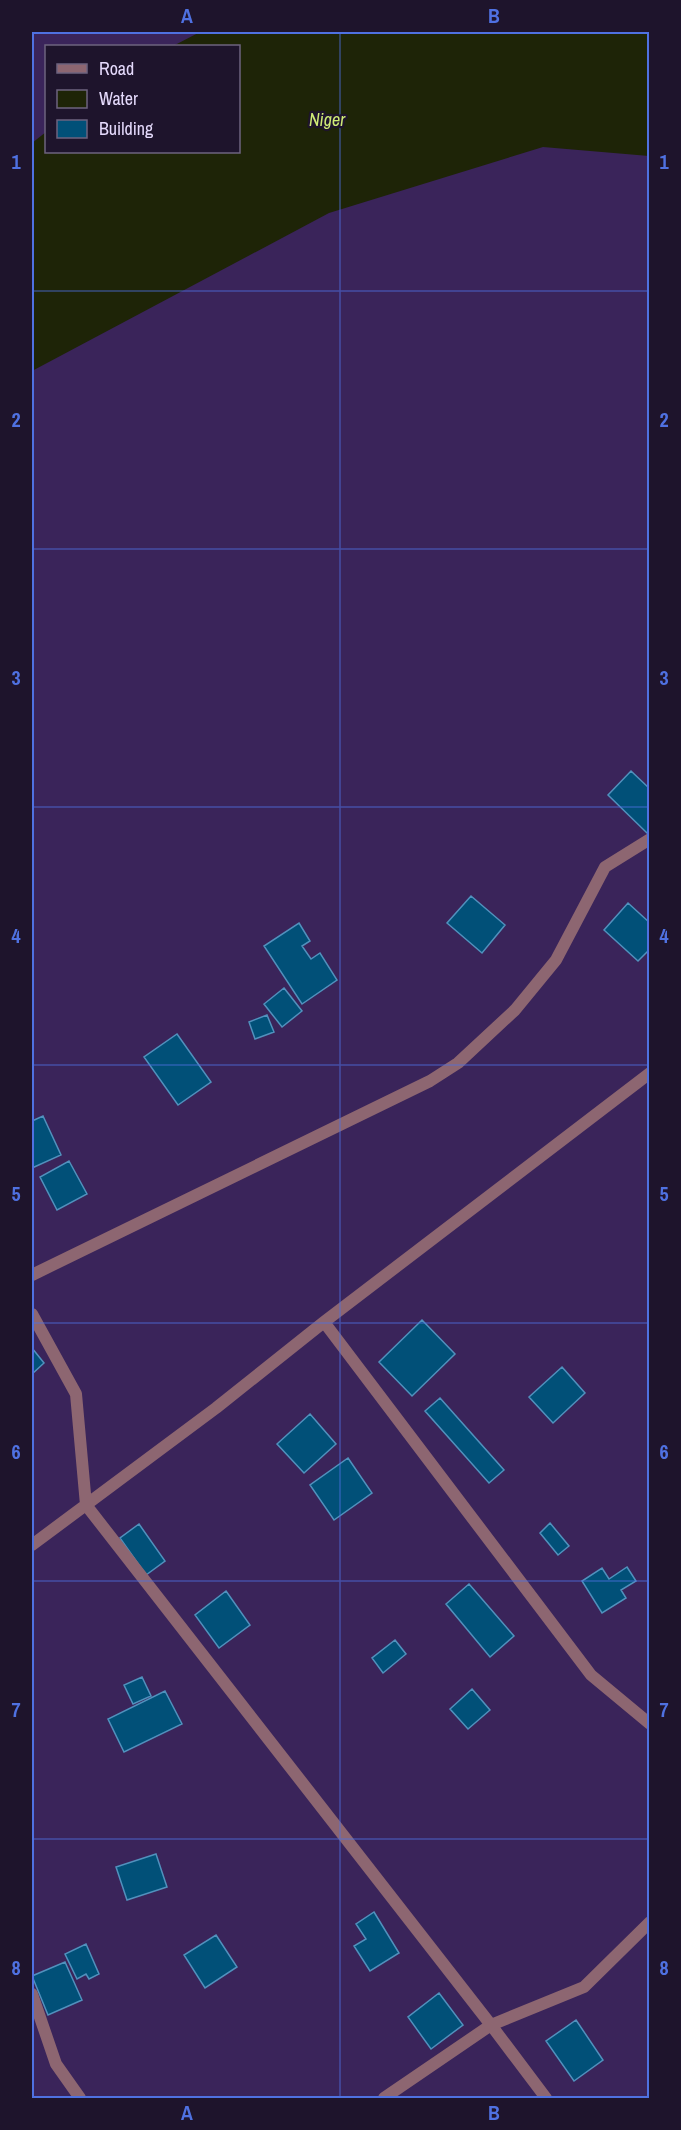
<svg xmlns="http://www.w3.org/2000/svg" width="681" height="2130" viewBox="0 0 681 2130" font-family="'Archivo Narrow',sans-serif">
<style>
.water{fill:#1e2407}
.building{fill:#015078;stroke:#5191bd;stroke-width:1.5}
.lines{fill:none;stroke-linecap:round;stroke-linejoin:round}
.street{stroke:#8d6671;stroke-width:12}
.grid{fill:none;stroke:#4f71e1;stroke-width:1.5;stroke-opacity:0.55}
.labels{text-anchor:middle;stroke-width:4.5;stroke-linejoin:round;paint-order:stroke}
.water-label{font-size:18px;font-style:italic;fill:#d0ec76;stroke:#1e142c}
.neatline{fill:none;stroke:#4f71e1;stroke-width:2}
.grid-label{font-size:20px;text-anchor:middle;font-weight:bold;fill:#4f71e1}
</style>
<rect width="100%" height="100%" fill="#3a245a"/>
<path class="water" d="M200,32h449v124l-106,-9 -214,66 -297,158v-228l14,-11v20h192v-106h-65z"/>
<path class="building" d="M631,771l19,18v41l-3,3 -39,-38z
M471,896l34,29 -23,28 -35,-30z
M628,903l22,20v26l-12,12 -34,-31z
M299,923l11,18 -8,5 9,13 9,-6 17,27 -35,24 -38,-58z
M284,988l18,23 -20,16 -18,-23z
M267,1015l7,17 -19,7 -6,-17z
M177,1034l34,48 -33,23 -34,-48z
M43,1116l18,39 -29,13v-47z
M69,1161l18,33 -30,16 -17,-33z
M422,1320l33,34 -43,42 -33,-34z
M32,1348l12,15 -12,11z
M562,1367l23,26 -32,30 -24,-26z
M440,1398l64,72 -15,13 -64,-72z
M310,1414l26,30 -32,29 -27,-29z
M348,1458l24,35 -38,27 -24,-35z
M550,1523l19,23 -11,9 -18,-22z
M139,1524l26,37 -19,14 -26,-37z
M627,1567l9,14 -15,9 5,8 -24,15 -20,-32 20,-13 7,11z
M469,1584l45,52 -24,21 -44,-53z
M226,1591l24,34 -31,23 -24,-33z
M395,1640l11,14 -23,19 -11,-15z
M142,1677l9,19 -18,8 -9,-19z
M472,1689l18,21 -22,19 -18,-20z
M165,1691l17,33 -58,28 -16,-33z
M156,1854l11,33 -40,13 -11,-33z
M374,1912l25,41 -29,18 -16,-25 12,-7 -10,-15z
M216,1935l21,32 -32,21 -21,-33z
M86,1944l13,30 -10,5 -3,-5 -9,5 -12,-25z
M65,1962l17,38 -34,15 -16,-39z
M439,1993l24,32 -32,24 -23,-32z
M576,2020l27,40 -29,21 -28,-40z"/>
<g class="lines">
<path class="street" d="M32,1275l398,-194 28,-18 57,-53 41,-50 49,-93 45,-28
M32,1314l44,80 10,111 405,520 55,73
M324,1322l267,353 59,49
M32,1545l184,-137 108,-86 326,-249
M32,1994l24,70 24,34
M384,2098l107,-73 93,-38 66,-65"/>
</g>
<path class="grid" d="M340,32v2066M32,291h618M32,549h618M32,807h618M32,1065h618M32,1323h618M32,1581h618M32,1839h618"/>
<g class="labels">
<g class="water-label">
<text x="327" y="126">Niger</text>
</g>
</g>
<rect width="681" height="2130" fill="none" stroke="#1e142c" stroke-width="66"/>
<rect x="45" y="45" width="195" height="108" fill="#1e142c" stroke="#6e637f" stroke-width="1.5"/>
<rect x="57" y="64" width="30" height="9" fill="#8d6671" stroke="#6e637f" stroke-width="1.5"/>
<text x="99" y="75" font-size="18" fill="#e5dafc">Road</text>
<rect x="57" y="90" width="30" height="18" fill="#1e2407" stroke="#6e637f" stroke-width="1.5"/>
<text x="99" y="105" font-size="18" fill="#e5dafc">Water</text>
<rect x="57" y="120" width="30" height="18" fill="#015078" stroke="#6e637f" stroke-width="1.5"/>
<text x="99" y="135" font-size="18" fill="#e5dafc">Building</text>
<rect x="33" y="33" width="615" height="2064" class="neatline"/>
<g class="grid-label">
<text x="187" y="23">A</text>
<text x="494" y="23">B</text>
<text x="16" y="169">1</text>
<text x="664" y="169">1</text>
<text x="16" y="427">2</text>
<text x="664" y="427">2</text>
<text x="16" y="685">3</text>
<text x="664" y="685">3</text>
<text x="16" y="943">4</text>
<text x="664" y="943">4</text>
<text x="16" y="1201">5</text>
<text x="664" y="1201">5</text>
<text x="16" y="1459">6</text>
<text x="664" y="1459">6</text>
<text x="16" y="1717">7</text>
<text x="664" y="1717">7</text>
<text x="16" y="1975">8</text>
<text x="664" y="1975">8</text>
<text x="187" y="2120">A</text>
<text x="494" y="2120">B</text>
</g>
</svg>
